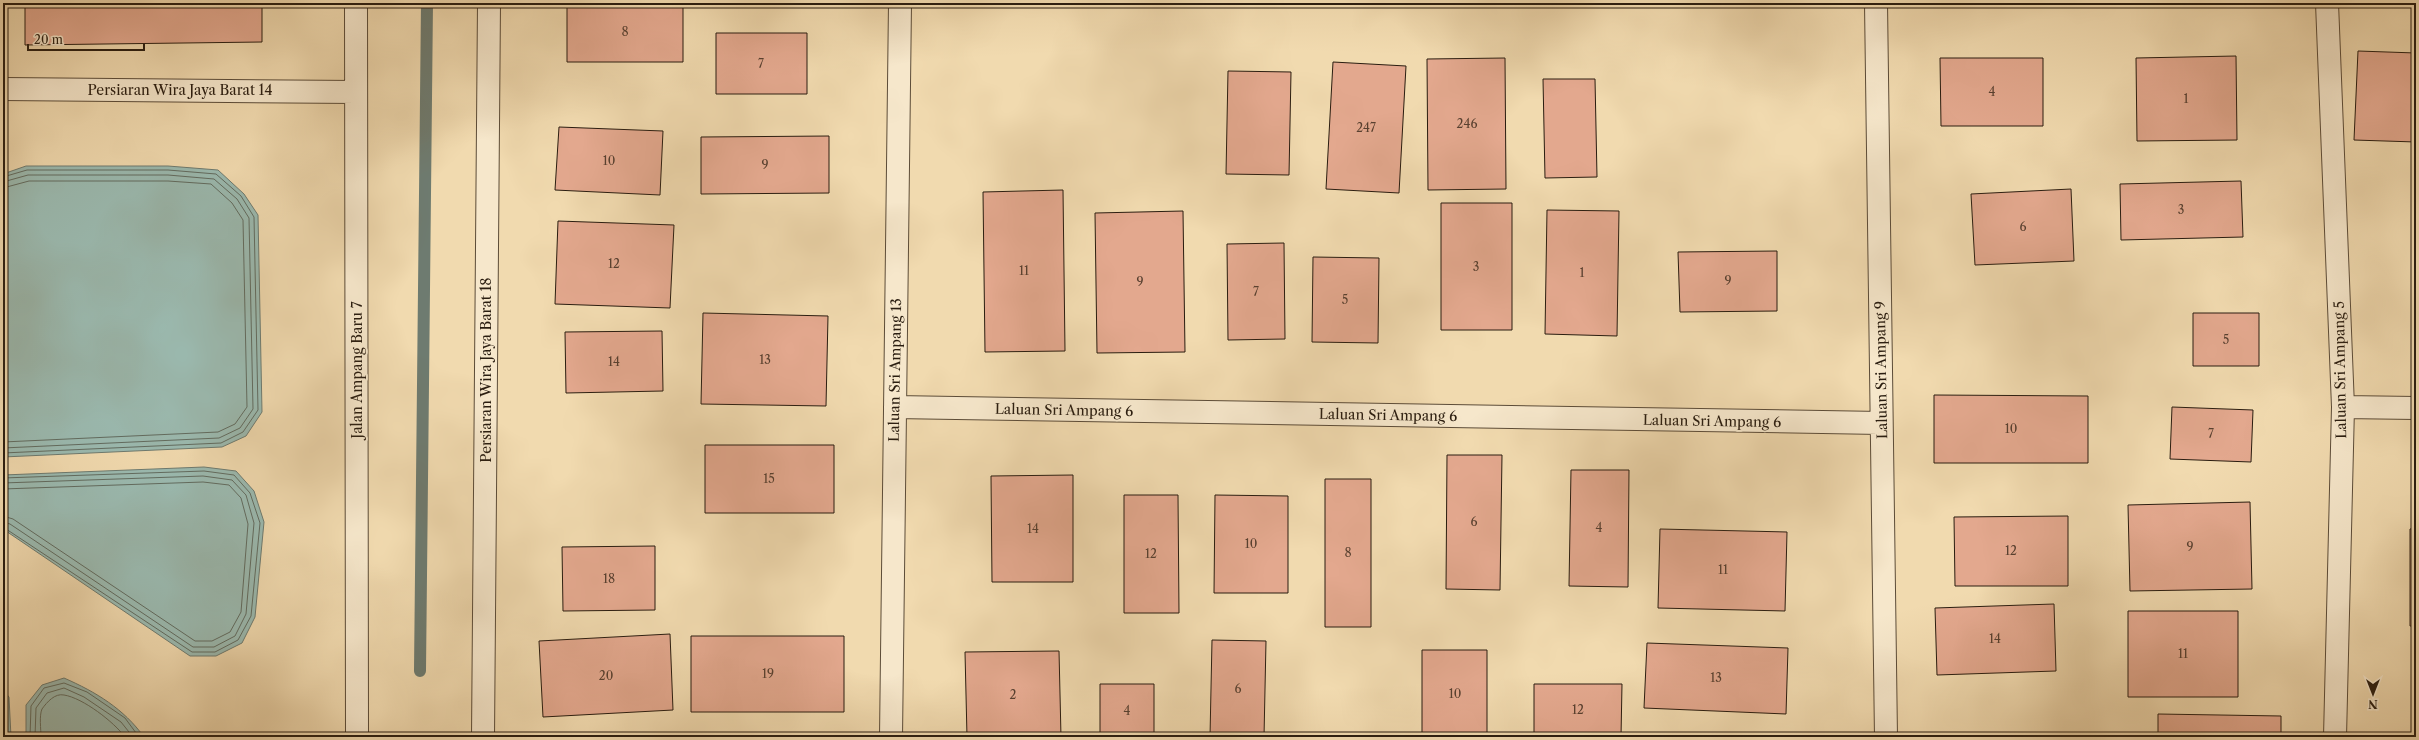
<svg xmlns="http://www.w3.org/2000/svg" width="2419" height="740" viewBox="0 0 2419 740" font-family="'Libre Caslon Text',serif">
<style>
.water{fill:#9bbab0;stroke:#6e7b70}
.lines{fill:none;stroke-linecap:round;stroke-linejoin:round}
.shore{stroke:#626c60;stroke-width:1}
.stream{stroke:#6e7b70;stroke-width:12}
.building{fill:#e3a88e;stroke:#2a1d10}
.street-casing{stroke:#5c4c38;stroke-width:24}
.street{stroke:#f6e7cb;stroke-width:22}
.labels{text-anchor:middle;stroke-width:3.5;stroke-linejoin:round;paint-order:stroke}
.number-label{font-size:12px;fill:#584030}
.street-label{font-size:14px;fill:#2a1d10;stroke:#f6e7cb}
</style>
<rect width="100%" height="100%" fill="#f1daaf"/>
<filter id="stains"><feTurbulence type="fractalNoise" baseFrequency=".005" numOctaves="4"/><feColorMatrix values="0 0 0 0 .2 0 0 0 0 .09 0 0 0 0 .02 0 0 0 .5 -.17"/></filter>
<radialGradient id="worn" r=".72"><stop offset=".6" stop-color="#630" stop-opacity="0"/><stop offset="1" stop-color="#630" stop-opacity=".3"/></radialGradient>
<path class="water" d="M26,166h142l50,4 26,24 14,21 4,197 -16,24 -24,11 -219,10v-283z
M204,467l32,4 18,20 10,31 -9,95 -13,26 -26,13h-26l-187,-127v-54z
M64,678c32,14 60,31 80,59h-118v-32l16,-20z
M3,690l6,7 2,40h-8z"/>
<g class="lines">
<path class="shore" d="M3,177l24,-7h141l48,4 25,22 13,21 4,193 -15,22 -22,11 -218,10
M3,182l25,-7h140l46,4 23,20 12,19 4,191 -13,19 -21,10 -216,10
M3,188l26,-7h139l43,3 21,19 11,17 4,187 -12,17 -17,8 -215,10
M3,478l201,-7 30,4 16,18 10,30 -9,93 -13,24 -23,12h-23l-189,-125
M3,483l200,-7 29,4 14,15 8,28 -8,91 -11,22 -21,11h-21l-183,-123 -7,-2
M3,489l200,-7 26,3 12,13 7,26 -7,88 -11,20 -18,9h-17l-182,-122 -10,-3
M3,696l2,3 2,38
M30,737l1,-31 13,-18 20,-5 23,9 38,26 14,19
M35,737l1,-29 11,-15 17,-5 20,9 37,25 12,15
M41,737c0,-8 -2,-21 1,-28 5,-7 13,-16 22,-14 19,3 50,27 61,42"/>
<path class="stream" d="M420,671l7,-668"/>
</g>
<path class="building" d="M3,3h2l1,30h-3z
M25,3h237v39l-237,3z
M567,3h116v59h-116z
M716,33h91v61h-91z
M2358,51l58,2v89l-62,-2z
M2236,56l1,84 -100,1 -1,-83z
M1505,58l1,131 -78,1 -1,-131z
M1940,58h103v68h-102z
M1333,62l73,4 -7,127 -73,-4z
M1228,71l63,1 -2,103 -63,-1z
M1543,79h52l2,98 -52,1z
M559,127l104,4 -3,64 -105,-5z
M829,136v57l-128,1v-57z
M2241,181l2,56 -122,3 -1,-56z
M2071,189l3,72 -99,4 -4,-71z
M1063,190l2,161 -80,1 -2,-160z
M1441,203h71v127h-71z
M1547,210l72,1 -2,125 -72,-2z
M1183,211l2,141 -88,1 -2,-140z
M558,221l116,4 -4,83 -115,-4z
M1284,243l1,96 -57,1 -1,-96z
M1777,251v60l-97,1 -2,-60z
M1313,257l66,1 -1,85 -66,-1z
M703,313l125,3 -2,90 -125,-2z
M2193,313h66v53h-66z
M662,331l1,60 -97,2 -1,-61z
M1934,395l154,1v67h-154z
M2172,407l81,3 -2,52 -81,-3z
M705,445h129v68h-129z
M1447,455h55l-2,135 -54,-1z
M1571,470h58l-1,117 -59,-1z
M1073,475v107h-81l-1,-106z
M1325,479h46v148h-46z
M1124,495h54l1,118h-55z
M1215,495l73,1v97h-74z
M2250,502l2,87 -122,2 -2,-86z
M2068,516v70h-113l-1,-69z
M2416,528v98h-6v-97z
M1660,529l127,3 -2,79 -127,-3z
M655,546v64l-92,1 -1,-64z
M2054,604l2,67 -119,4 -2,-67z
M2128,611h110v86h-110z
M670,634l3,76 -130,7 -4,-76z
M691,636h153v76h-153z
M1212,640l54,1 -2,96h-54z
M1647,643l141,5 -2,66 -142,-6z
M1422,650h65v87h-65z
M1059,651l2,86h-94l-2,-85z
M1100,684h54v53h-54z
M1534,684h88l-1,53h-87z
M2158,714l123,2v21h-123z"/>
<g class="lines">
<g class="street-casing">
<path id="street" d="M356,3l1,734
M1876,3l10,734
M2327,3l16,404 -8,330
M3,89l353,3
M895,407l986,16
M2343,407l73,1
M483,737l6,-734
M891,737l9,-734"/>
</g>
<use href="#street" class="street"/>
</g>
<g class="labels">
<g class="number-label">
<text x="625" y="36">8</text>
<text x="761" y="68">7</text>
<text x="1992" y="96">4</text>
<text x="2186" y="103">1</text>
<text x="1467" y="128">246</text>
<text x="1366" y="132">247</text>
<text x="609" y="165">10</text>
<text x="765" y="169">9</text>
<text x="2181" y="214">3</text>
<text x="2023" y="231">6</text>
<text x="614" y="268">12</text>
<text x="1476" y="271">3</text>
<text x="1024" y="275">11</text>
<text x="1582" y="277">1</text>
<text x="1728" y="285">9</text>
<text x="1140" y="286">9</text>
<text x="1256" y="296">7</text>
<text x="1345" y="304">5</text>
<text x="2226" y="344">5</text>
<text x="765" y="364">13</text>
<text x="614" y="366">14</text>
<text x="2011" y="433">10</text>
<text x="2211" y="438">7</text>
<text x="769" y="483">15</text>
<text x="1474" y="526">6</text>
<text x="1599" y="532">4</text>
<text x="1033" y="533">14</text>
<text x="1251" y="548">10</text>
<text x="2190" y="551">9</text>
<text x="2011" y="555">12</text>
<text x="1348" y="557">8</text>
<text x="1151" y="558">12</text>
<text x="1723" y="574">11</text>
<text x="609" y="583">18</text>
<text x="1995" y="643">14</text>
<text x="2183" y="658">11</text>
<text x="768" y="678">19</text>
<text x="606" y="680">20</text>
<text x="1716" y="682">13</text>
<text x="1238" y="693">6</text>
<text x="1455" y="698">10</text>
<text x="1013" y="699">2</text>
<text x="1578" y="714">12</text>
<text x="1127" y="715">4</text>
</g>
<g class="street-label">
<text x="180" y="95">Persiaran Wira Jaya Barat 14</text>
<text transform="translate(357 370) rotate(-90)" y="5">Jalan Ampang Baru 7</text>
<text transform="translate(486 370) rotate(-90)" y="5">Persiaran Wira Jaya Barat 18</text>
<text transform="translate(895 370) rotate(-89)" y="5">Laluan Sri Ampang 13</text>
<text transform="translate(1881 370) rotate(-91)" y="5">Laluan Sri Ampang 9</text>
<text transform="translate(2340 370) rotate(-91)" y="5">Laluan Sri Ampang 5</text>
<text transform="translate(1064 410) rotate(1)" y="5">Laluan Sri Ampang 6</text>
<text transform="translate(1388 415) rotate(1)" y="5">Laluan Sri Ampang 6</text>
<text transform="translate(1712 421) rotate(1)" y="5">Laluan Sri Ampang 6</text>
</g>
</g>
<rect width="2419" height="740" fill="none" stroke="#f1daaf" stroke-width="16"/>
<rect x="4" y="4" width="2411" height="732" fill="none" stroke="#2a1d10" stroke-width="2"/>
<rect x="8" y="8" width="2403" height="724" fill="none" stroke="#2a1d10"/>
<g transform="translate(2373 694) rotate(180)" stroke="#f6e7cb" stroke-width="3" paint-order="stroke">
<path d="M0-3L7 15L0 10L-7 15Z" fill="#2a1d10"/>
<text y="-6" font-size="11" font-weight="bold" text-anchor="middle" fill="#2a1d10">N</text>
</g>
<path d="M28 44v6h116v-6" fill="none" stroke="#2a1d10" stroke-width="2"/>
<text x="34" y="44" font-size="12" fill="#2a1d10" stroke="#f6e7cb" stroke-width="3" paint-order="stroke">20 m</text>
<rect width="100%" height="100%" filter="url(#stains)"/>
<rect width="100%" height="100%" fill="url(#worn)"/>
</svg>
